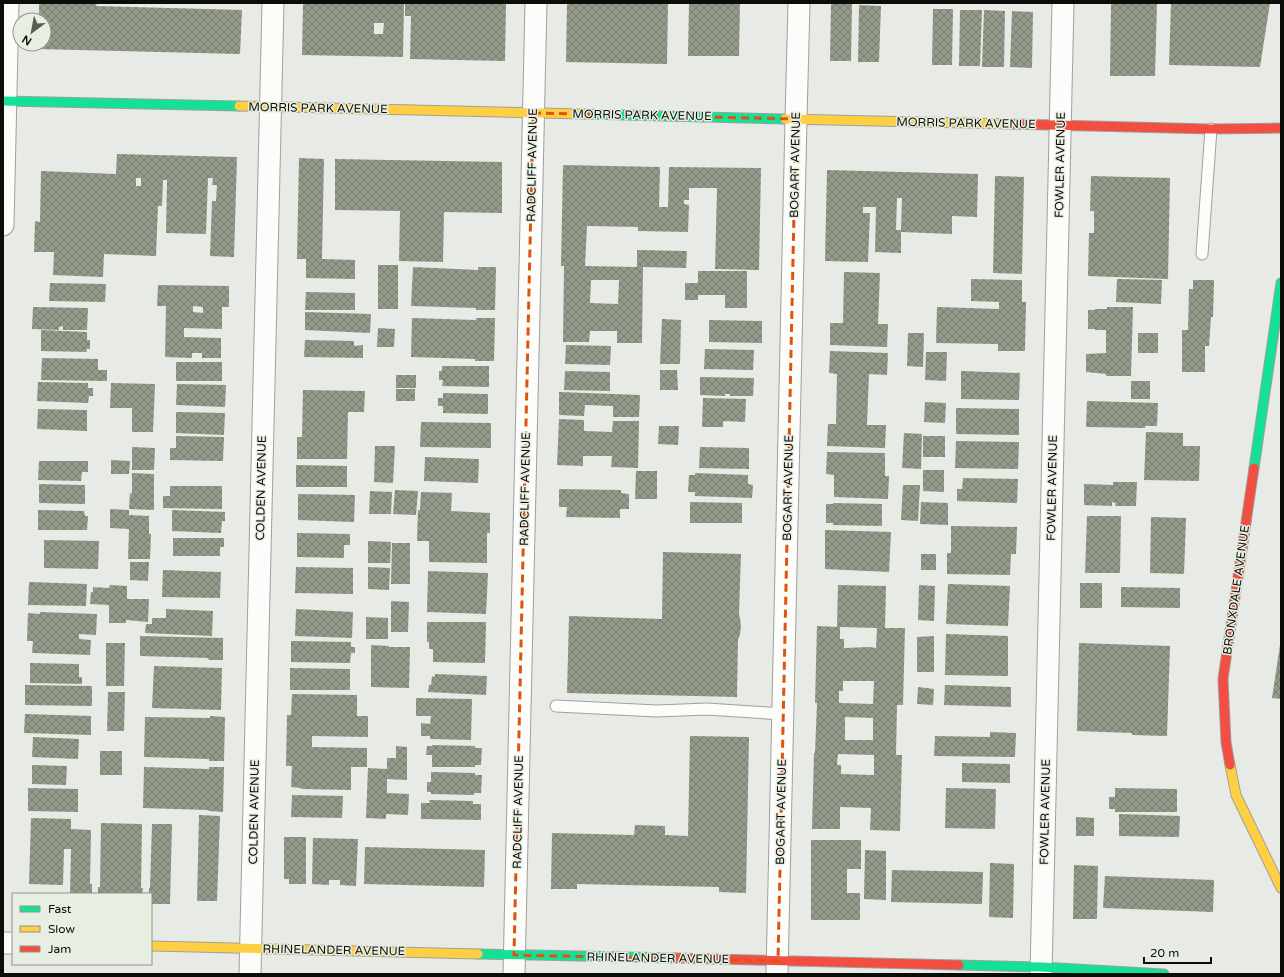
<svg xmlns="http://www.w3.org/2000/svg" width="1284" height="977" viewBox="0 0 1284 977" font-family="'Varela Round',sans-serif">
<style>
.building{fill:url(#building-cross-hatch);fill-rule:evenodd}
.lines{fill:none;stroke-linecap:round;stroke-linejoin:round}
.lane-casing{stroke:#9ea09c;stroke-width:13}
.street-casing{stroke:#9ea09c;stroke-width:23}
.fast-casing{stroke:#9ea09c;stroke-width:11}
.slow-casing{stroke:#9ea09c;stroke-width:11}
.jam-casing{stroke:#9ea09c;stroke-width:11}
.lane{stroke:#fcfcfb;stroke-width:11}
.street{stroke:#fcfcfb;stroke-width:21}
.fast{stroke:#16e098;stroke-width:9}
.slow{stroke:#ffcf43;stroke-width:9}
.jam{stroke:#f24e42;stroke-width:9}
.marked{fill:none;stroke:#dd550c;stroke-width:3;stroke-dasharray:8 5;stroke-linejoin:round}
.labels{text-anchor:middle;stroke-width:3;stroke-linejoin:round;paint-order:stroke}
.street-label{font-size:12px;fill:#0c0d09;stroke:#e8eee2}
</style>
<defs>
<pattern id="building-cross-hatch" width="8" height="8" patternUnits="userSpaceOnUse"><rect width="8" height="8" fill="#939a89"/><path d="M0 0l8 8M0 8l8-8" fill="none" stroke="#767c6e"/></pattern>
</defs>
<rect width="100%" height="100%" fill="#e8ebe5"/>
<path class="building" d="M39,3h58l-1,3 146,4 -2,44 -202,-5v-5h6v-24h-5z
M303,3h101l-1,54 -101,-2zM374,23h10l-1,11h-9z
M405,3h101l-1,58 -95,-2 1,-43h-6z
M567,3h101l-1,61 -101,-2z
M689,3h51l-1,53h-51z
M1111,3h46l-2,73h-45z
M1171,3h99l-10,64 -91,-2z
M831,4h21l-1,57h-21z
M859,5l22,1 -2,56h-21z
M933,9h20l-1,56h-20z
M960,10h22l-2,56h-21z
M984,10l21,1 -1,56h-22z
M1012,11l21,1 -1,56 -22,-1z
M117,154l120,3 -3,100 -24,-1 2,-55h4l1,-16h-5l1,-7h-5l-2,56 -40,-1 1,-53h-4l-1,26h-4l-2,50 -52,-2 -1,23 -50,-2 1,-23h-20l1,-31 5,1 1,-51 75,3zM136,178h5v8h-5z
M299,158l25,1 -2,100 33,1v19l-49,-1v-19h-9z
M335,159l167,3v51l-58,-1 -1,50 -44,-1 1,-50 -65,-1z
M563,165l97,2 -1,40h9l1,-40 92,1 -2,102 -44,-1 2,-81h-28v12h-5v4l5,1 -1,27 -50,-1v-4l-51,-1 -2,40 52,1v-17l50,1 -1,17 -43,-1 -1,76h-25v-12h-27l-1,11h-26l1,-76h-3zM591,280h28l-1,24 -28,-1z
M827,170l151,4 -1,43 -25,-1v18l-51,-2v21l-26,-1 1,-45h-13v6h7l-2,49 -43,-1zM897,198h5l-1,32h-5z
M995,176l29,1 -2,97 -29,-1z
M1091,176l79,2 -2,101 -80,-3 1,-43h5v-22h-4z
M378,265h20v44h-20z
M413,267l65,3v-3h18l-1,43h-19v-2l-65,-2z
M698,271h49v37h-22v-13h-27v5h-13v-17h13z
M844,272l36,1 -2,51h10l-1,23 -57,-2v-22h13z
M971,279l51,1v22h4l-1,49h-27v-7l-62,-1 1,-36 62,2v-7l-28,-1z
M1117,279l45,1 -1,24 -45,-2z
M1193,280h21l-1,37h-2l-2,29h-4v26h-23v-42h6l1,-41h4z
M50,283l56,1 -1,18 -56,-1z
M158,285l71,1v21h-7v22l-38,-1v9l37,1v20h-19v-5h-10v5l-27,-1 1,-51h-9zM193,306l10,1v6l-10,-1z
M306,292l49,1v17h-50z
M33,307l55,1 -1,22h-24v-4l-4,1v3l-27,-1z
M1107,307h26l-2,69h-25v-2l-20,-2v-18l20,-1v-23h-11v-1h-7v-19h7v-1h12z
M305,312l66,2 -1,19 -65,-3z
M412,318l64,2v-2h19l-1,43h-19v-2l-64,-2z
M662,319l19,1 -1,44h-20z
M709,320l53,1v22l-53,-1z
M378,328l17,1 -1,18h-17z
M41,330l46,2v8h3v9h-4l1,3 -46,-1z
M908,333h16l-1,34 -16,-1z
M1138,333h20v20h-20z
M305,340l49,1v5l9,-1v13l-59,-1z
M566,345l45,1 -1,19 -45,-1z
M705,349l49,1 -1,20 -49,-1z
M830,351l58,2 -1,22 -18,-1 -2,51h19l-1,23 -58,-2 1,-22h8l1,-50 -8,-1z
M926,352h21l-1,29 -21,-1z
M42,358l56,1v11h9v11l-66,-1z
M176,362h46v19h-46z
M442,366h47v21l-47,-1 1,-6h-4v-9h3z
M660,370h17l1,20h-18z
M565,371l45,1v19l-46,-1z
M961,371l59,2 -1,27 -58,-1z
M396,375h20v13h-20z
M700,377l54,1 -1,18h-23v-2h-5v2l-25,-1z
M1131,381h19v18h-19z
M38,382l50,1v5h5v8h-4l-1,7 -51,-2z
M111,383l44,1 -2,48h-21v-24h-22z
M177,384l49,1 -1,22 -49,-2z
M396,389h19v12h-19z
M303,390l62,1 -1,21h-16l-1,47h-50v-22h5z
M559,392l81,3 -1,22h-26v-11l-28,-1 -1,11 -25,-1z
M443,393l45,1v20l-45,-1v-7h-5v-8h5z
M703,398l43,1 -1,23 -22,-1v6h-21z
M1087,401l71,2 -1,23h-12v2l-59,-1z
M925,402l21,1 -1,20 -21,-1z
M956,408l63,1v26l-63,-1z
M38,409l49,1v21l-50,-2z
M176,412l49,1 -1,22 -48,-2z
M559,419l25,1v11l28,1 1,-11h26l-1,47 -27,-1 1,-11h-29v10l-26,-1z
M421,422l70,1v25l-71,-1z
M659,426h20l-1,19 -20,-1z
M1146,432l37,1v13h17l-1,35 -55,-1z
M904,433l18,1 -1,35 -19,-1z
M176,436l48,1 -1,24 -53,-1v-12h6z
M923,436h22v21h-22z
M956,441l63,1 -1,27 -63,-1z
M375,446h20l-2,37 -19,-1z
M132,447l23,1 -1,22h-22z
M700,447l49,1v21l-50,-1z
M827,452l58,1v23h4l-1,23 -54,-2v-22l-8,-1z
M425,457l54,2 -1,24 -54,-2z
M111,460l19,1 -1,13h-18z
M39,461h49v11h-6l-1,9 -43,-1z
M296,465l51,1v21h-51z
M923,470h21v22l-21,-1z
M636,471h21v28h-22z
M132,473l22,1v36l-25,-1 1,-16 2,1z
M695,473l53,2v9l5,1 -1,13 -57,-2v-4h-7l1,-17h6z
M963,478l55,1 -1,24 -60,-2v-12h5z
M1113,482h24l-1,24h-21l1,-3 -4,-1v4l-28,-1v-21l29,1z
M39,484l46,1v19l-46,-1z
M903,485h17l-2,36 -17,-1z
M170,486h52v23l-59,-1v-12h7z
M559,489l62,1v3l8,1v15h-9v9l-54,-1 1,-10h-8z
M395,490l23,1 -2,24 -23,-1z
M370,491l22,1 -1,22h-22z
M421,492l31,1 -1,18 39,2v20h-3v30l-58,-1v-21h-12l1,-31h2z
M298,494l57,1 -1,27 -56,-2z
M690,502l52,1v20h-52z
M921,502l27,1v22l-28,-1z
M833,503l49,1v22l-49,-1v-2h-7v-19h7z
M110,509l19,1v5l20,1v18h2l-1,25h-22l1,-30 -19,-1z
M38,510l46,1 1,5h3l-1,14h-49z
M172,510l53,2v9h-3l-1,12 -49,-2z
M1087,516h34l-1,57h-35z
M1151,517l35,1 -2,56 -34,-1z
M951,526l66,1 -1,27h-5l-1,21 -63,-1v-21h4z
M825,530l66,2 -2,40 -64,-3z
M297,533l53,1v11h-6v13l-47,-1z
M173,538h51v9h-4v9h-47z
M44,540l55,1 -1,28 -54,-1z
M368,541l23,1 -1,21h-22z
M392,543h18v41h-19z
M663,552l78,2 -2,59 2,12 -1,10 -2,4 -1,58 -170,-4 2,-77 93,3z
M921,554h15v16h-15z
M130,562h19l-1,19 -18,-1z
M296,567l57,1v26l-58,-1z
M368,567l22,1 -1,22 -21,-1z
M163,570l58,2 -1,26 -58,-1z
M428,571l60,2 -2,41 -59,-2z
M29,582l58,2 -1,22 -58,-1z
M1080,583h22v25h-22z
M948,584l62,2 -2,40 -62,-2z
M110,585l17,1v13h22l-1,23 -22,-2v3h-17v-18l-19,-1 1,-12h2v-5l16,1z
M838,585l48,1 -1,42h20l-2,77h-6l-1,50h6l-2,76 -30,-1 1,-22 -31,-1v22h-28l2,-76h1l2,-50h-2l2,-77 20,1zM840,627l37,1 -1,20 -6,-1 -26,1v-9h-4zM843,681h31l-1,23 -34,-1v-12h4zM845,717l28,1v22h-28zM838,754l36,1v20l-33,-1v-9h-4z
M919,585l16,1 -1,35 -16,-1z
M1121,587l59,1v20l-59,-1z
M391,601l18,1 -1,30h-17z
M166,609l47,2 -1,25 -67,-3 1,-9h6v-6h14z
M296,609l57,3 -1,26 -57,-2z
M40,612l57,2 -1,21 -17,-1v5l12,1 -1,15 -58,-2 1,-12h-6l1,-28 12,1z
M366,617l22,1v21h-22z
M427,622h59l-1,41 -52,-1v-13h-4v-7h-2z
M946,634l62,2v40l-63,-1z
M140,636l83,2v22h-14l-1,-2 -68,-2z
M934,636v36h-17v-35z
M291,641l60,1v5h4v6h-4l-1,10 -59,-1z
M106,643h19l-1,43h-18z
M1079,643l91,3 -3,90 -35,-1v-2l-55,-2z
M371,645l18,1v1h21l-1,41 -38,-1z
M1280,645h1v54l-9,-1z
M30,663l49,1v13h3v7l-52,-1z
M154,666l68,2 -1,42 -69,-2z
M290,668l60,1v21h-60z
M435,674l52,2 -1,19 -58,-3 1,-7h2l1,-9 3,1z
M25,685l67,1v20l-67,-1z
M945,685l66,2v20l-67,-2z
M918,687l16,2 -1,16 -16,-1z
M108,692h17l-1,39h-17z
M292,694l65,1v21h11v21l-56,-1v11l55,1v19h-16v23l-50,-1v-1l-10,-1 1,-21h-6l1,-51h4z
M416,698l56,1 -1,41 -41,-1v-3h-9v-13l9,1 1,-8h-15z
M25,714l66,2v19l-67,-2z
M210,716l15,1 -1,44h-15v-2l-65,-2 1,-40 65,1z
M990,732l26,1 -1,24 -81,-1 1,-20 55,1z
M690,736l59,1 -3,156 -27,-1v-5l-142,-3v5h-26l1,-56 82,2 1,-10 30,1v9l23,1z
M33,737l46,2 -1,20 -46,-2z
M432,745l43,1v2h7l-1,17h-6v2h-43v-12h-6l1,-9h5z
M396,746l11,1v33l-20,-1v14l22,1 -1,21 -22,-1v5l-20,-1 2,-50 19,1v-11h9z
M100,751h22v24h-22z
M962,763l48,1v19l-48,-1z
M32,765l35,1 -1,19 -34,-1z
M144,767l65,2v-2h15l-1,45 -14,-1 -1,-1 -65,-2z
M431,772l44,1v2h7l-1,18h-7v2l-43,-1v-2h-4v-10h4z
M28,788l50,1v23l-50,-1z
M946,788l50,1 -1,40 -50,-1z
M1115,788l62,1v23h-62v-3h-6v-12h6z
M292,795l51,1 -1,22 -51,-1z
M429,800l44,1v3h8v16l-60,-1v-16h9z
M1119,814l61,2 -1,21 -60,-1z
M199,815l21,1 -3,85h-20z
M1076,817l18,1v18h-18z
M31,818l40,1v10l20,1 -1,54h2v10h-22l1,-45h-7l-1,36 -34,-1z
M101,823l41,1 -1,64h2l-1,6h-44v-7h2z
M152,824h20l-2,80h-19v-10h-2v-6h1z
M284,837h22v47h-17v-5h-5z
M313,838l45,1 -2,47 -16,-1v-5h-11v5l-17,-1z
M811,840h50v29h-14v24h13v27h-49z
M365,847l120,3 -1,37 -120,-3z
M865,850l21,1v49l-22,-1z
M990,863l24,1 -1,54 -24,-1z
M1074,865l24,1 -1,53h-24z
M892,870l91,2 -1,32 -91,-2z
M1105,876l109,4 -1,32 -110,-4z"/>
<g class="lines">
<g class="lane-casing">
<path id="lane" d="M1202,254l9,-125
M556,706l101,5 50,-2 76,5"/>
</g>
<g class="street-casing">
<path id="street" d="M3,225l5,-222
M3,943h10
M250,974l23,-971
M514,974l22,-971
M777,974l19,-855 3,-116
M1041,974l22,-971"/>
</g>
<g class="fast-casing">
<path id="fast" d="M3,101l236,5
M584,114l201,5
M1254,468l27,-185
M478,954l197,4
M959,965l82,2 123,7"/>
</g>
<g class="slow-casing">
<path id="slow" d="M239,106l345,8
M785,119l226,5
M1230,765l6,30 45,93
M151,946l327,8"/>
</g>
<g class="jam-casing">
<path id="jam" d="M1011,124l200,5 70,-1
M1230,765l-4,-23 -3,-63 31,-211
M675,958l284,7"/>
</g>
<use href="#lane" class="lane"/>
<use href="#street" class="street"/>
<use href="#fast" class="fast"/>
<use href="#slow" class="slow"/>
<use href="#jam" class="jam"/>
</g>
<path class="marked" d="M533,113l263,6 -18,842 -264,-6z"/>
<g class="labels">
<g class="street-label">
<text transform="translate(318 108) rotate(1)" y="4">MORRIS PARK AVENUE</text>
<text transform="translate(642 115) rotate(1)" y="4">MORRIS PARK AVENUE</text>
<text transform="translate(966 123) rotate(1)" y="4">MORRIS PARK AVENUE</text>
<text transform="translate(532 165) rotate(-89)" y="4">RADCLIFF AVENUE</text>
<text transform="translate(795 165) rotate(-89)" y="4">BOGART AVENUE</text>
<text transform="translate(1060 165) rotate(-89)" y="4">FOWLER AVENUE</text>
<text transform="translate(261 488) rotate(-89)" y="4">COLDEN AVENUE</text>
<text transform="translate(788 488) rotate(-89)" y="4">BOGART AVENUE</text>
<text transform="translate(1052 488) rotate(-89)" y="4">FOWLER AVENUE</text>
<text transform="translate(525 489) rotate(-89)" y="4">RADCLIFF AVENUE</text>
<text transform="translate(1236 590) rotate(-82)" y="4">BRONXDALE AVENUE</text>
<text transform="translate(254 812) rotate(-89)" y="4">COLDEN AVENUE</text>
<text transform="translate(518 812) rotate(-89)" y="4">RADCLIFF AVENUE</text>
<text transform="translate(781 812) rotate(-89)" y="4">BOGART AVENUE</text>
<text transform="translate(1045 812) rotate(-89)" y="4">FOWLER AVENUE</text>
<text transform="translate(334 950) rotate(1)" y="4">RHINELANDER AVENUE</text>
<text transform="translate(658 958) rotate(1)" y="4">RHINELANDER AVENUE</text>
</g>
</g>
<rect width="1284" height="977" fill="none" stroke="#0c0d09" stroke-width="8"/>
<rect x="12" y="893" width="140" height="72" fill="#e8eee2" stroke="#90948b"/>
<rect x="20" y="906" width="20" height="6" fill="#16e098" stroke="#90948b"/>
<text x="48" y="913" font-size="12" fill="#0c0d09">Fast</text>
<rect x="20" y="926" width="20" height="6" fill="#ffcf43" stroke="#90948b"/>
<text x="48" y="933" font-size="12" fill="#0c0d09">Slow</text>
<rect x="20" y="946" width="20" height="6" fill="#f24e42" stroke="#90948b"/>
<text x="48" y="953" font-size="12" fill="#0c0d09">Jam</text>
<g transform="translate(32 32) rotate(212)"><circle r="19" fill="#e8eee2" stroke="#90948b"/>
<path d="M0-3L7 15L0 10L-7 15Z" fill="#595b56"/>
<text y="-6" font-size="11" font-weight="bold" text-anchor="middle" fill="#0c0d09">N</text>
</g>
<path d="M1144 957v6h67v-6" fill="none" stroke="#0c0d09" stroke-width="2"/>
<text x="1150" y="957" font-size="12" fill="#0c0d09" stroke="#e8eee2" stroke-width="3" paint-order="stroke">20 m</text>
</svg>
